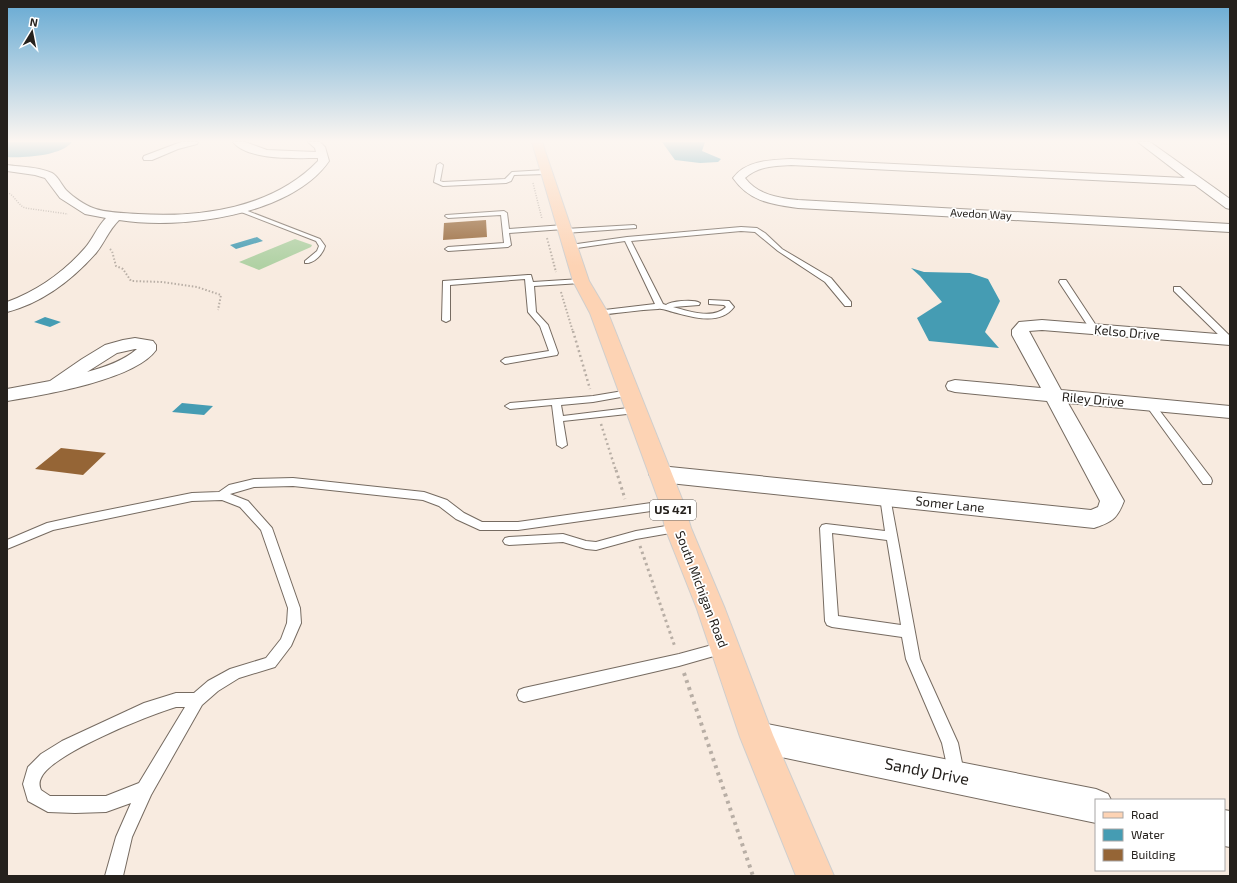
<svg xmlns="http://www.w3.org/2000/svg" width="1237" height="883" viewBox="0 0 1237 883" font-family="'Exo 2',sans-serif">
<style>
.green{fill:#b0d1a4}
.water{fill:#459cb3}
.building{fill:#956536}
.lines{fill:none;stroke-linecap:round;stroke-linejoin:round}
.service-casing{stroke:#766b61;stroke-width:2}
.minor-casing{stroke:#766b61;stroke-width:2}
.primary-casing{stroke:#cfcecd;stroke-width:2}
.path-far4{stroke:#b8aea5;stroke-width:1.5;stroke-dasharray:1 1.5;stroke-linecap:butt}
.path-far3{stroke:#b8aea5;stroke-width:2;stroke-dasharray:1.5 2;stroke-linecap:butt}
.path-far2{stroke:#b8aea5;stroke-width:2.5;stroke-dasharray:2 3;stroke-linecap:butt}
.path-far1{stroke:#b8aea5;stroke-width:3;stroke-dasharray:2.5 3.5;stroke-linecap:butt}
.path{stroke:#b8aea5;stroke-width:4;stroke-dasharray:3 4.5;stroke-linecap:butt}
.service{fill:#fff;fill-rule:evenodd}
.minor{fill:#fff;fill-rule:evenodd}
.primary{fill:#fdd3b4;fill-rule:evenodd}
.labels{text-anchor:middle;stroke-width:3.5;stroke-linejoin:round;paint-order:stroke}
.far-street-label{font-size:11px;fill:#25211d;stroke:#fff}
.shield{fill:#fff;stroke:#666461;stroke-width:1}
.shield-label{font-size:12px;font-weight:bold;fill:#25211d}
.street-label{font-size:13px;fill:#25211d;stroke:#fff}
.near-street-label{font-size:16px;fill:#25211d;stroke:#fff}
</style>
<rect width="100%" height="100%" fill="#f8ebe0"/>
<path class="green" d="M295,239l17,6 -1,2 -52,23 -20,-8z"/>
<path class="water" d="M7,142h65c-11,14 -48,16 -65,15z
M662,142h43l-3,9 19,8 -3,3 -18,1 -25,-3z
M257,237l6,4 -27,8 -6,-4z
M911,268l13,4 46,1 18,6 12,22 -15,31 14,16 -70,-7 -12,-23 25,-16 -22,-26z
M45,317l16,5 -11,5 -16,-5z
M182,403l31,3 -9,9 -32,-3z"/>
<path class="building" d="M486,220l1,17 -44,3 1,-17z
M61,448l45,5 -23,22 -48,-6z"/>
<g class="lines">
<g class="service-casing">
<path id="service" d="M440,163l3,2 -3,16 3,1 62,-3 7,-7 34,-2 3,2 -3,2 -32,1 -3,6 -5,2 -63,3 -9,-4 3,-17z
M236,208h4l80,31 5,7c-2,8 -11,18 -20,17v-2l12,-10 2,-5 -3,-5 -80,-31z
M504,211l3,2 2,16 55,-4 3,2 -3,2 -55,4 2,12 -3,2 -60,4 -3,-2 3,-2 56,-4 -3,-28 -53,3 -3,-2 1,-1z
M634,225l2,1v2l-71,5 -3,-2 3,-2z
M741,227l16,1 8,5 17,16 49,29 20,24v4h-6l-20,-24 -47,-31 -23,-19 -14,-1 -110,10 32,63 3,1c5,-4 28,-6 34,-2l-1,2 -26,2c15,4 40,13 53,0l-2,-2 -15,-1v-4l20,1 5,6c-14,19 -42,10 -61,5 -5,-1 -10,-4 -15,-3 -20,1 -40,4 -59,6h-3v-4l59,-7 -30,-63 -55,8 -3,-2 3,-2 57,-8z
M528,275h3l2,7 48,-3 4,2 -4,2 -47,3 2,26 12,13 10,28 -1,2 -52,9 -4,-3 4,-3 44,-7 -9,-25 -12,-14 -3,-33 -75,6v35l-4,2 -4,-2 1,-39z
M1060,280h6l33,50 -1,2h-6l-33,-50z
M1174,287h6l50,49v6h-4l-52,-51z
M629,390l5,3 -2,2 -39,7 -32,3 2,11 73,-9 5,3 -5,3 -73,8 4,24 -5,3 -5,-3 -5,-40 -42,4 -5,-3 5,-3 83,-7z
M1150,401l3,1 58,76 1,3 -1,3h-8l-58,-80z
M293,478l131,14 23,8 17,13 18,9h36l154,-22 4,1 2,3 -2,3 -4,1 -154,22h-38l-24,-11 -17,-13 -16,-6 -130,-14 -39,1 -24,7 18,7 24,27 28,80 1,15 -10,23 -16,21 -36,11 -21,13 -16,14 -51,90 -19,42 -9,39h-18l11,-39 15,-34 -25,9 -31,1 -27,-1 -20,-11 -5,-17 5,-17 13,-13 21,-13 82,-38 32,-10h18l14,-12 22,-12 36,-11 15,-19 6,-16 1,-15 -27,-78 -21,-23 -18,-7 -30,1 -139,29 -46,19v-9l40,-17 36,-8 109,-22 27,-1 10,-7 25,-6zM176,707h9l-46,76 -33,13h-56l-9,-6c-2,-5 -2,-8 0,-12 10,-24 108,-63 135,-71z
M885,493l4,1 1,3 30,162 38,84 6,30 -2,6 -6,2 -6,-2 -8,-36 -36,-84 -4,-22 -70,-10 -5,-2 -2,-4 -5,-93 2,-3 4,-1 59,7 -5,-34 1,-3zM832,533l55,7 14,85 -63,-9z
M678,524l4,1 2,3 -2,3 -46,8 -40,11 -10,-1 -23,-7 -54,3 -4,-1 -2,-3 2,-3 4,-1 54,-3 23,7 10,1 40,-11z
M723,642l5,2 2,4 -2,4 -49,14 -155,36 -5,-2 -2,-5 2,-5 5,-2 155,-34z"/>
</g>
<g class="minor-casing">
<path id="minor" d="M181,142h17l-1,2 -19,5 -26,11h-8l-1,-2 1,-2z
M233,142h12l22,8 49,2 -1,-4 -7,-6h12l5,5 4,14c-38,55 -149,69 -210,59 -11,11 -14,22 -23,33 -24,27 -54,50 -89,59v-10c30,-11 57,-30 78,-54 8,-9 12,-21 21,-30l-21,-4 -25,-16 -15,-20 -10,-3 -28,-4v-6c14,2 32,2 45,8 6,3 10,13 15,18 6,6 18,14 26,17 13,5 31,5 45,6 63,4 135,-6 180,-53v-3c-23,0 -69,3 -85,-16z
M1138,142h12l80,57v10l-4,-1 -31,-23 -404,-20c-17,1 -33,1 -46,13 13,17 33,20 53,22l432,24v8l-432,-24c-27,-4 -48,-6 -65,-30 13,-18 38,-18 58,-19l394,19z
M1042,320l188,15v10l-188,-15 -13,1 32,59 169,16v12l-162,-15 56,98c-7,18 -12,21 -30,27l-434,-46 -8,-3 -3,-5 3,-5 8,-3 431,44 7,-3 2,-6 -53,-100 -92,-9 -7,-2 -2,-4 2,-4 7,-2 86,8 -29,-53v-5l7,-8z
M135,338l18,3 3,4v5c-21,30 -113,45 -149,51v-12l43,-8 32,-22 23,-14 18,-5zM135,349h2c-14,12 -32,18 -50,23l30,-19z
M757,722l339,67 12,5 3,6h-15v23l-339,-71 -11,-4 -5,-11 5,-11z
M1224,810l6,1v36l-6,-1z"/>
</g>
<g class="primary-casing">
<path id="primary" d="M532,142h10l47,139 19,32 76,191 7,24 34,81 48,126 61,141h-38l-56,-139 -43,-128 -32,-81 -5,-24 -70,-191 -17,-32z"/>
</g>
<path class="path-far4" d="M1221,144h9
M533,183l9,36
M7,192c8,4 11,13 18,16l43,6"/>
<path class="path-far3" d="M547,238l9,34
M110,249l2,2 4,15 7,3 8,12 31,1 35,5 24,8 -3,15
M561,292l12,40"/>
<path class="path-far2" d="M573,331l17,58
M601,424l15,47"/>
<path class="path-far1" d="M616,470l9,29
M640,546l35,101"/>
<path class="path" d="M684,673l69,203"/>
<use href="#service" class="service"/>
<use href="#minor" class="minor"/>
<use href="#primary" class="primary"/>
</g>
<linearGradient id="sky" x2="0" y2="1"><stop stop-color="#67aad3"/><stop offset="0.53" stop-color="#fcf6f1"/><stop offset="1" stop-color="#fcf6f1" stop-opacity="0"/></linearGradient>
<rect width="1237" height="266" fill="url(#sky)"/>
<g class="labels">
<g class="far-street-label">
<text transform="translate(981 214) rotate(3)" y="4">Avedon Way</text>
</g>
<rect class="shield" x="650" y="500" width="46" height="20" rx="3"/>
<g class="shield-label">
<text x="673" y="514">US 421</text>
</g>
<g class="street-label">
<text transform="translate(1127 332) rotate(5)" y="5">Kelso Drive</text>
<text transform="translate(1093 399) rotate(5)" y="5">Riley Drive</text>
<text transform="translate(950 504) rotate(6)" y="5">Somer Lane</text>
<text transform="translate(702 589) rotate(69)" y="5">South Michigan Road</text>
</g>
<g class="near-street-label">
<text transform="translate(927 771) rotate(11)" y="6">Sandy Drive</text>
</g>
</g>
<rect width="1237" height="883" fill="none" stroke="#25211d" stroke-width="16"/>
<rect x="1095" y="799" width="130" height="72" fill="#ffffff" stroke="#a8a6a5"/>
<rect x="1103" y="812" width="20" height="6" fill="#fdd3b4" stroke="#a8a6a5"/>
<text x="1131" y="819" font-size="12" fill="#25211d">Road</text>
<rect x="1103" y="829" width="20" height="12" fill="#459cb3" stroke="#a8a6a5"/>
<text x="1131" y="839" font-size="12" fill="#25211d">Water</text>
<rect x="1103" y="849" width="20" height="12" fill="#956536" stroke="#a8a6a5"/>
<text x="1131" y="859" font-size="12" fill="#25211d">Building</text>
<g transform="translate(32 32) rotate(10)" stroke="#ffffff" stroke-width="3" paint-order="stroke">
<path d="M0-3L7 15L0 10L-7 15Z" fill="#25211d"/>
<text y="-6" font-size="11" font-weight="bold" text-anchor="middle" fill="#25211d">N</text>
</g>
</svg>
